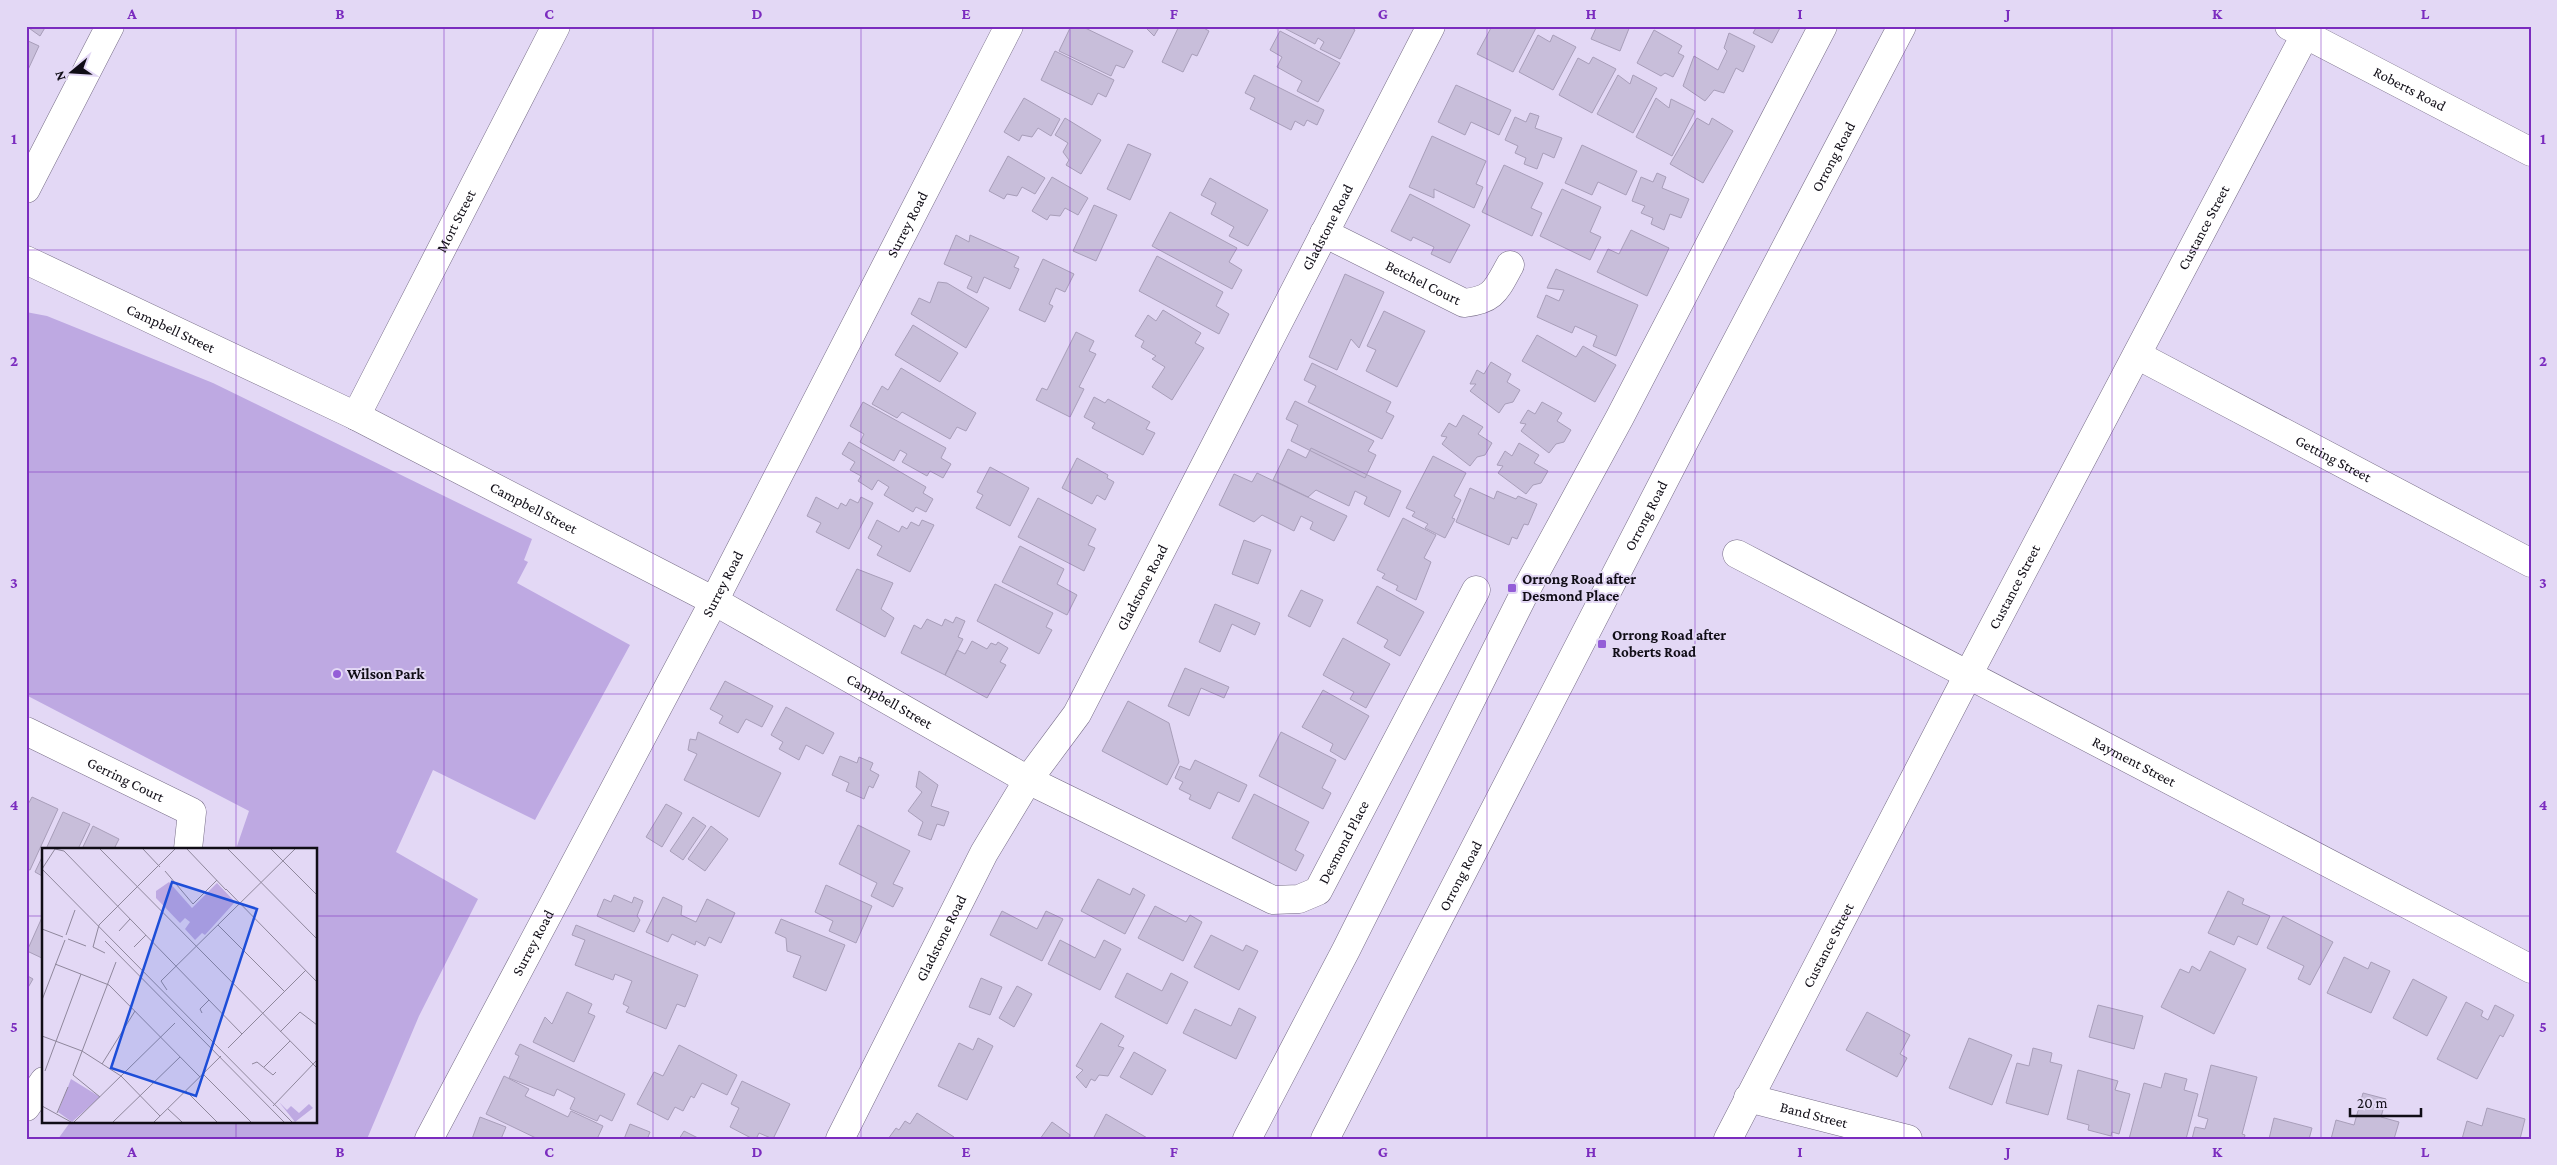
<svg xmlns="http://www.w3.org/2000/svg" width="2557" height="1165" viewBox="0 0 2557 1165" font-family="'Crimson Pro',serif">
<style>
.green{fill:#bea9e2}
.building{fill:#c8beda;stroke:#a89eb9}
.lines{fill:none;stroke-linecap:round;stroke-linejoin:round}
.minor-casing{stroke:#766c86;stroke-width:29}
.tertiary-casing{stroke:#766c86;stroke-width:29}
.secondary-casing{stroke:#766c86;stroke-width:29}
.trunk-casing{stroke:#766c86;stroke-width:29}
.minor{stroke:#fff;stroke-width:28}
.tertiary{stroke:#fff;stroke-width:28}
.secondary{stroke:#fff;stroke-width:28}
.trunk{stroke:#fff;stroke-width:28}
.grid{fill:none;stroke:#7b2cbf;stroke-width:1;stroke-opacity:0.55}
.poi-dot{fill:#945ed7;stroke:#e3d8f5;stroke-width:2}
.labels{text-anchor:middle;stroke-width:4;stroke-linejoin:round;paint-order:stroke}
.street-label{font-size:15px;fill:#100d16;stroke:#e3d8f5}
.poi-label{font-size:15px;font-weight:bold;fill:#100d16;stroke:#e3d8f5;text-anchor:start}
.inset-road{fill:none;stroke:#8f879c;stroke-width:1}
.view{fill:#1d4ed8;fill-opacity:0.15;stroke:#1d4ed8;stroke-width:2.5}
.inset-edge{fill:none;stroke:#100d16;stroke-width:2.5}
.neatline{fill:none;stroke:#7b2cbf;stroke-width:2}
.grid-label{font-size:16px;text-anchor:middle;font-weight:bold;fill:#7b2cbf}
</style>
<rect width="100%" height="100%" fill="#e3d8f5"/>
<path class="green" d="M26,312l21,4 166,67 319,156 -8,21 4,2 -11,21 113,62 -95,175 -102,-50 -37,82 82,47 -59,117 -52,123h-309l13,-18h245v-272h-80l13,-38 -223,-116z"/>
<path class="building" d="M26,26h20l-6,10z
M1071,26h10l52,25 -9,17 -8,-3 -5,11 -52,-25z
M1144,26h16l-6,10z
M1179,26h21l9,5 -12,25 -5,-2 -9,18 -21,-10z
M1286,26h63l6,4 -15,29 -20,-10 4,-7 -6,-4 -3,6 -31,-16z
M1492,26l44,2 -23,44 -36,-18z
M1597,26h33l-10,25 -29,-12z
M1757,26h-1h25l-9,17 -19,-10z
M1654,30l28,16 -4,7 6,3 -11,21 -8,-4 -4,3 -24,-13z
M1280,31l60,32 -22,39 -21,-11 5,-10 -25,-14 5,-10 -12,-7z
M1729,33l26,13 -12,26 -7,-4 -12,25 -10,-3 -9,11 -22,-15 11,-30 24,14 9,-19 -3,-3z
M1538,35l12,7 3,-7 23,12 -23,43 -34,-18z
M26,40l13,6 -13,28z
M1055,51l59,29 -8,17 -8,-4 -6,12 -51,-25z
M1593,57l23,12 -24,44 -33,-18 19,-37 11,6z
M1254,75l70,35 -7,15 -10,-5 -3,6 -9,-5 -4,9 -41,-21 5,-11 -10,-5z
M1618,75l12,9 3,-9 24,13 -24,45 -36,-19z
M1456,85l55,25 -12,25 -28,-13 -6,13 -27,-13z
M1024,98l36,21 -9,17 -13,-8 -6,9 -10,-2 -3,6 -15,-9z
M1656,98l13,10 2,-9 24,12 -23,45 -36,-19z
M1530,113l9,3 -4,12 27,10 -8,20 -11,-5 -6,16 -13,-5 2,-6 -11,-5 3,-7 -13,-6 10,-23 11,5z
M1065,118l36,22 -20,34 -15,-9 3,-5 -6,-8 5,-9 -13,-8z
M1697,118l12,7 3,-7 21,13 -30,52 -33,-19z
M1432,136l54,25 -10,23 7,3 -9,21 -40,-19v9l-25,-11z
M1128,144l23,10 -21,46 -23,-11z
M1582,145l55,26 -11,24 -28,-13 -6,13 -27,-12z
M1008,156l37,22 -10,16 -13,-7 -5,9 -10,-2 -3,5 -15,-8z
M1504,165l39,18 -12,25 11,5 -10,23 -50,-24z
M1657,173l9,4 -4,11 27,11 -8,19 -11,-4 -6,16 -13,-6 2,-6 -12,-5 4,-7 -13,-5 9,-24 12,5z
M1052,177l36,21 -10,17 -13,-7 -5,8 -10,-1 -3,5 -15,-9z
M1210,178l58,32 -20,36 -19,-10 5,-9 -23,-13 5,-11 -15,-8z
M1562,189l39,18 -11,25 11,5 -11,23 -50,-24z
M1410,194l60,31 -20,38 -19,-9 3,-7 -21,-10 -2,4 -20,-10z
M1094,205l23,10 -21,46 -23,-10z
M1170,212l67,36 -8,14 13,8 -10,19 -80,-43z
M1631,230l38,18 -22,48 -50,-24 11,-23 11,5z
M956,235l13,7 1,-7 49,22 -5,10 5,2 -9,20 -26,-12 -7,16 -10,-5 5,-11 -28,-13z
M1157,256l66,36 -7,14 13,8 -10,20 -80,-43z
M1043,259l31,15 -9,18 -9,-4 -7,16 4,2 -8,16 -26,-12z
M1556,269l82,36 -22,51 -23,-10 4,-10 -22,-10 -3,7 -35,-16 9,-22 13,6 5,-11 -17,-2z
M1345,274l39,18 -25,56 -8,-9 -14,31 -28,-13z
M938,282l9,1 42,25 -23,40 -55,-34 8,-16 11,5z
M1163,310l38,23 -6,10 9,5 -32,52 -20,-13 13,-20 -13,-8 4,-3 -15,-9 3,-6 -9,-5 13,-21 8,6z
M1384,311l41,20 -28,56 -31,-16 10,-21 -9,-4z
M913,325l45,28 -18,29 -45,-27z
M1076,332l18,9 -5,10 7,3 -17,33 5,2 -14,28 -34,-17 6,-12 5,2z
M1537,335l39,22 7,-11 33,19 -21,37 -73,-41z
M1491,362l20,12 -4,8 13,8 -7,12 -8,2 -6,9 -29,-22 6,-7h-6l7,-14 7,4z
M1312,363l79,39 -5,10 8,4 -12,23 -74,-37 8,-16 -12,-6z
M901,368l75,45 -10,18 -9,-4 -7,12 -48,-27 -5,6 -25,-14 10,-18 6,4z
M1094,397l11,6 3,-4 42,23 -4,7 9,4 -12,22 -51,-27 3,-5 -11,-6z
M1295,401l79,40 -6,10 8,4 -11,23 -74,-37 7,-16 -12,-6z
M863,402l83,46 -5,10 10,6 -8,14 -13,-7 -3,5 -25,-14 5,-8 -7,-4 -6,11 -34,-19 4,-8 -14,-8z
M1542,402l20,11 -5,8 14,9 -7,12 -8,2 -7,9 -28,-22 5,-7 -6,-1 8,-13 7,4z
M1463,415l20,12 -5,7 14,9 -7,12 -8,2 -7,9 -28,-22 5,-7 -6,-1 8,-13 7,4z
M849,442l77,45 -3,6 10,6 -7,13 -10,-5 -3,5 -29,-17 5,-8 -11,-7 -6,10 -14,-9 3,-5 -11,-6 5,-8 -13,-8z
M1519,443l20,12 -5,8 14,8 -7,12 -8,2 -7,9 -28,-21 5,-7 -6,-1 8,-14 7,5z
M1311,448l90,43 -12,26 -25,-13 3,-7 -12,-6 -6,15 -33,-16 -8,7 -35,-17 15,-31 18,9z
M1433,456l33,17 -12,23 7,4 -9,18 3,1 -10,19 -20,-10 3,-4 -16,-8 3,-4 -9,-4z
M1077,458l31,17 -1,3 7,4 -9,18 -8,-5 -5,9 -30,-16z
M990,467l39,21 -19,38 -34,-18 7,-13 -6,-3z
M1257,473l90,43 -13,25 -24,-12 3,-7 -12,-6 -7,15 -32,-16 -8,7 -35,-17 15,-31 18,8z
M1470,488l24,11 3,-8 19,8 2,-3 19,8 -9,21 -4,-1 -7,15 -5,-2 -3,8 -53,-23z
M816,497l22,12 3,-6 5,3 4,-7 8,4 3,-6 12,6 -24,46 -33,-17 5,-9 -14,-7z
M1038,498l58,31 -8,16 7,3 -11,23 -66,-34z
M1403,518l33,17 -12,23 7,4 -15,38 -20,-10 2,-4 -16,-8 3,-4 -8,-4z
M877,520l22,12 3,-6 5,3 4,-7 8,4 3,-6 12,5 -24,47 -33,-17 5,-9 -14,-8z
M1244,540l27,10 -13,34 -26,-10z
M1020,546l44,23 -7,15 20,11 -10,20 -65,-33z
M857,569l36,14 -12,26 13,9 -9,19 -49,-27z
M995,584l58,29 -7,14 6,3 -13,24 -62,-33z
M1377,586l47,26 -24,44 -16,-9 4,-7 -31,-17z
M1301,590l22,10 -13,27 -22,-11z
M1215,604l45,19 -5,12 -23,-11 -12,28 -21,-10z
M956,617l9,4 -7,16 5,2 -18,36 -44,-22 13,-28 7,4 6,-10 15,7 3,-7 8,4z
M1343,638l47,26 -24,44 -16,-9 4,-7 -31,-17z
M972,641l15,8 4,-6 5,2 2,-3 10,6 -8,14 6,3 -19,33 -42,-23 12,-25 8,4z
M1185,668l44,19 -5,11 -23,-10 -12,28 -21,-10z
M725,681l48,25 -11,21 -16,-8 -8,14 -19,-10 4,-7 -13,-7z
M1323,690l46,26 -24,44 -15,-9 3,-7 -31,-17z
M1128,701l41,22 10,39 -12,23 -65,-34z
M786,707l48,26 -11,21 -17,-9 -7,15 -20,-11 4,-7 -12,-7z
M698,732l83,41 -22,44 -75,-37 13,-26 -9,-4 2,-11 6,1z
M1281,732l55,28 -14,28 9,5 -8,16 -64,-33z
M840,756l17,7 2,-6 14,6 -3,7 9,5 -6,13 -4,-2 -5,13 -18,-8 3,-8 -17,-8z
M1195,760l52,25 -8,17 -21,-10 -8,17 -21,-10 2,-4 -12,-6 4,-7 -8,-4 5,-12 10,4z
M919,771l19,14 -7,21 18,6 -5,14 -7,-2 -6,16 -13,-5 5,-13 -15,-11 14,-19 -6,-5z
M1254,794l55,28 -14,28 9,5 -8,16 -64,-33z
M32,797l26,12 -28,61 -4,-1v-61z
M666,804l16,9 -20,34 -16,-10z
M63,812l27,12 -12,25h-32z
M693,817l13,9 -23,34 -13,-9z
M858,825l52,26 -17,33 10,4 -10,19 -22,-11 6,-13 -38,-19z
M93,826l26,13 -5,10h-32z
M711,826l17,13 -23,32 -17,-12z
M44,853v24l-9,-5z
M1098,879l32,16 3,-7 12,7 -20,39 -44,-23z
M826,885l46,21 -16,37 -27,-12 4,-10 -18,-9z
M2228,891l16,8 -2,5 28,12 -13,29 -19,-9 -4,9 -26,-12z
M614,895l18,8 2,-6 9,4 -6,15 3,4 -6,12 -37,-16 7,-17 7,3z
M663,897l19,9 -1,9 15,7 11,-23 28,14 -14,30 -12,-6 -4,9 -9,-5 -1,4 -23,-11 -4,8 -22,-10z
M1155,906l31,16 4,-7 12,7 -19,39 -45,-23z
M1002,911l35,18 9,-18 17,8 -21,42 -52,-26z
M44,913v46l-17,-8z
M2283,916l50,26 -23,43 -12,-6 6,-13 -37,-18z
M781,919l64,26 -19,46 -33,-14 8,-21 -14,-5 -1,-13 -11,-5z
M576,925l122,50 -13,32 -8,-3 -11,25 -40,-17 3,-5 -6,-3 9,-23 -17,-7 -2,6 -38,-15 10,-25 -13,-5z
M1211,935l32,16 3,-6 12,6 -19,39 -45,-23z
M1060,940l35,18 9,-18 17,9 -21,41 -52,-26z
M2210,951l36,18 -32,65 -53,-27 19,-38 9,4 3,-7 8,5z
M2344,957l24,12 3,-7 19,9 -19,42 -44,-20z
M1127,973l35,18 9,-18 17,9 -21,42 -52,-27z
M26,975l7,4 -7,12z
M981,978l21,9 -12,28 -21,-8z
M2413,979l34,18 -20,39 -34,-18z
M1017,986l15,8 -18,33 -15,-9z
M567,992l25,12 -4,9 7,3 -21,46 -41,-20 12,-25 7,7z
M2466,1002l17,9 -2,5 7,4 7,-15 19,10 -11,22 -3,-2 -23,44 -40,-20z
M2098,1005l45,11 -9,33 -45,-12z
M1239,1008l17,9 -20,42 -53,-26 12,-24 36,17z
M1867,1012l43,23 -10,19 7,4 -10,19 -51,-27z
M1101,1023l23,13 -6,10 6,2 -16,28 -9,-1 -4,6 -4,-2 -5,9 -10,-11 7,-7 -7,-4z
M978,1038l15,8 -26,54 -29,-14 21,-43 14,7z
M1969,1038l43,17 -20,50 -43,-17z
M520,1044l105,50 -13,27 -12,-6 -3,6 -27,-12 5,-11 -18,-9 -3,7 -45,-18 10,-22 -4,-2z
M679,1045l58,30 -10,20 -25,-12 -8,15 -3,-2 -8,15 -8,-4 -7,13 -31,-16 17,-32 9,4z
M2033,1048l19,5 -2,9 12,3 -14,50 -42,-12 11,-40 12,3z
M1134,1052l32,18 -14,25 -32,-18z
M2211,1065l46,12 -15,57 3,1 -1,4h-52l3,-12 10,2 3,-10 -10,-3z
M2078,1070l40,11 -3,9 15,4 -11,40 -7,-2 -1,4 -23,-6 1,-5 -22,-6z
M2165,1073l22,6 -3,11 14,4 -12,45h-57l15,-56 17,5z
M504,1076l25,13 -4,7 43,21 3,-6 32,15 -6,13h-59l-52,-25z
M742,1081l48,23 -17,35 -14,-6 -3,6h-3l-23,-12 9,-19 -8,-4z
M2363,1093l23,6 -5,18 18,5 -5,17h-63l5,-19 18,5z
M2487,1108l38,11 -5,20h-58l5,-18 15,5z
M917,1113l37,24 -2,2h-64l8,-11 3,2 6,-9 5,3z
M1106,1114l43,25h-56z
M480,1117l26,10 -5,12h-29z
M2274,1118l38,10 -3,11h-40z
M1052,1122l18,13 -2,4h-28z
M630,1124l20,8 -2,5 4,2h-28z
M684,1131l16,8h-21z"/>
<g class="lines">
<g class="minor-casing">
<g id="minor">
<path id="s1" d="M1324,233l140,70c30,-3 32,-13 46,-38"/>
<path id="s2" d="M26,260l330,156 358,185 314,179 245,120 26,-1 19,-8 158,-301"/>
<path id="s3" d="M2137,355l394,208"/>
<path id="s4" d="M356,416l200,-390"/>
<path id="s5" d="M1737,554l794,415"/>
<path id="s6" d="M26,731l166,81 -4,37"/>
<path id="s7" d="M1748,1098l160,41"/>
<path d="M26,1107l18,-26"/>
<path id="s8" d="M429,1139l285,-538 295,-575"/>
<path id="s9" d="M840,1139l144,-286 44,-73 49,-66 354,-688"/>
<path id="s10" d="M1728,1139l240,-464 337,-640"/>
</g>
</g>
<g class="tertiary-casing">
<path id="tertiary" d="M26,189l84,-163"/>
</g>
<g class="secondary-casing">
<g id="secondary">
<path id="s11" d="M2289,26l242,126"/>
</g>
</g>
<g class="trunk-casing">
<g id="trunk">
<path d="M1247,1139l99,-189 181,-362 93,-171 203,-391"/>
<path id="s12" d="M1325,1139l360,-699 217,-414"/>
</g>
</g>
<use href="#minor" class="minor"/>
<use href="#tertiary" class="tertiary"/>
<use href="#secondary" class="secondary"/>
<use href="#trunk" class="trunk"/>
</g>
<path class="grid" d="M236,26v823M444,26v1113M653,26v1113M861,26v1113M1070,26v1113M1278,26v1113M1487,26v1113M1695,26v1113M1904,26v1113M2112,26v1113M2321,26v1113M26,250h2505M26,472h2505M26,694h2505M26,916h18M316,916h2215M236,1121v18"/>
<g class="poi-dot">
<rect x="1507" y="583" width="10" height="10" rx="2.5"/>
<rect x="1597" y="639" width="10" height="10" rx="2.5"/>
<circle cx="337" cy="674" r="5"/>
</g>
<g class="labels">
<g class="street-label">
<text dy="5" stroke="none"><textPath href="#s11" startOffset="136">Roberts Road</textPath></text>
<text dy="5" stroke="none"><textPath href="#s12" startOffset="1106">Orrong Road</textPath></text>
<text dy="5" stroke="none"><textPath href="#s4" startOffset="219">Mort Street</textPath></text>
<text dy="5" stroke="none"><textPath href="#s8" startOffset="1032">Surrey Road</textPath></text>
<text dy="5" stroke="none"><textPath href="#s9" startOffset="1035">Gladstone Road</textPath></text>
<text dy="5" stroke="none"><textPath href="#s10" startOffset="1028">Custance Street</textPath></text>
<text dy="5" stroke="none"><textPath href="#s1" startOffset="111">Betchel Court</textPath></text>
<text dy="5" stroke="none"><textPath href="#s2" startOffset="160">Campbell Street</textPath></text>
<text dy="5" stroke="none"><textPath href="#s3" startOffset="222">Getting Street</textPath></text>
<text dy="5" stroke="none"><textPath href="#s2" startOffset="565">Campbell Street</textPath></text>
<text dy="5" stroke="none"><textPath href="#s12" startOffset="701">Orrong Road</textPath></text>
<text dy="5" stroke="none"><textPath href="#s8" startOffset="628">Surrey Road</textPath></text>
<text dy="5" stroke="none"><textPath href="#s10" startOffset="622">Custance Street</textPath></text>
<text dy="5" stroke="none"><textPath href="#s9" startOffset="630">Gladstone Road</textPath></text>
<text dy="5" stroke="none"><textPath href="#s2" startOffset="970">Campbell Street</textPath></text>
<text dy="5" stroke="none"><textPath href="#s5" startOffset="448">Rayment Street</textPath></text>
<text dy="5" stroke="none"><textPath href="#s6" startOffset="111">Gerring Court</textPath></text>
<text dy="5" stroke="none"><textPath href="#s2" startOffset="1504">Desmond Place</textPath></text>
<text dy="5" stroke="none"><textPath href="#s12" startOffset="296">Orrong Road</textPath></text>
<text dy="5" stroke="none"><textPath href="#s9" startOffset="225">Gladstone Road</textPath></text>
<text dy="5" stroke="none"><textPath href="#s8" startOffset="222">Surrey Road</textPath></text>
<text dy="5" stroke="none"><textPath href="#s10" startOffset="218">Custance Street</textPath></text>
<text dy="5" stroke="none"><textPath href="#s7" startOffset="68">Band Street</textPath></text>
</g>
<g class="poi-label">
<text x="1522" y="584">Orrong Road after<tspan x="1522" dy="17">Desmond Place</tspan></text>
<text x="1612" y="640">Orrong Road after<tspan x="1612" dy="17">Roberts Road</tspan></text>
<text x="347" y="679">Wilson Park</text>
</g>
</g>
<g transform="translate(42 848)">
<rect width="275" height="275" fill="#e3d8f5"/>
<path d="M127,34l23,26 25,-25 18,19 -30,33 -3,-2 -7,7 -10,-11 5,-7 -5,-4 -5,5 -24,-25v-7zM29,231l29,18 -28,25 -14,-10zM237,254l8,8 4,-4 8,7 10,-9 4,4 -18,14z" fill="#bea9e2"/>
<path class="inset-road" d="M13,1l9,2 178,183M58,1l217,219M101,1l17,18M145,1l39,41M186,1l89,90M229,1l46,46M0,21l13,-20M0,21l250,253M123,23l28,33 24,-24M184,41l91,93M176,77l67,67M0,81l21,8M77,83l11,-12M24,87l9,-25M26,91l18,7M63,93l179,181M92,99l12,-12M63,105l-12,-6 6,-22 76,-76M13,116l54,21 91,92M125,142l-6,-9 134,-132M0,152l23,-60M160,165l-2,-4 9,-9M238,184l20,-20 17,13M0,188l40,15 39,25 39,40M186,200l78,-78M60,216l33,-53M210,216l5,-2 16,13 3,-3M222,219l26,-26M3,223l36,-97M161,226l48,48M144,243l31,31M58,249l-27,-22 43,-113M0,258l29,16M231,258l44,-46M126,261l14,13M15,265l11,-26M32,274l101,-99M71,274l67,-65M112,274l67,-66"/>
<path class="view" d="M130,34l85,27 -61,187 -85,-28z"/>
<rect width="275" height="275" class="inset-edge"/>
</g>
<rect width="2557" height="1165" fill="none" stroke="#e3d8f5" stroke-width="55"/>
<g transform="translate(72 72) rotate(252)" stroke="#e3d8f5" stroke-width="4" paint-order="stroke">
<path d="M0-4L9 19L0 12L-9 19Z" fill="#100d16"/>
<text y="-8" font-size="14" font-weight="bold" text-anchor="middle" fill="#100d16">N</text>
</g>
<path d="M2350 1108v8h71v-8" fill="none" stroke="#100d16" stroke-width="2.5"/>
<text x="2357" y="1108" font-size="15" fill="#100d16" stroke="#e3d8f5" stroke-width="4" paint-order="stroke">20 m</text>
<rect x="28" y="28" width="2502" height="1110" class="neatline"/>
<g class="grid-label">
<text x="132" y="19">A</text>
<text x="340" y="19">B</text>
<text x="549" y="19">C</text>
<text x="757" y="19">D</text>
<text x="966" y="19">E</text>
<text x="1174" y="19">F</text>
<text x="1383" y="19">G</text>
<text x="1591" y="19">H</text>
<text x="1800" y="19">I</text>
<text x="2008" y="19">J</text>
<text x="2217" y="19">K</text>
<text x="2425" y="19">L</text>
<text x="14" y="144">1</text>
<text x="2543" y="144">1</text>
<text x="14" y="366">2</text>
<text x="2543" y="366">2</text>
<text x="14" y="588">3</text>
<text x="2543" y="588">3</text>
<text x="14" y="810">4</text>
<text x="2543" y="810">4</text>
<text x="14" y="1032">5</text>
<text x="2543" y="1032">5</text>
<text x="132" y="1157">A</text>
<text x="340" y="1157">B</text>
<text x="549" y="1157">C</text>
<text x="757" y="1157">D</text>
<text x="966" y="1157">E</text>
<text x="1174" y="1157">F</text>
<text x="1383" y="1157">G</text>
<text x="1591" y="1157">H</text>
<text x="1800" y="1157">I</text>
<text x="2008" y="1157">J</text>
<text x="2217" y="1157">K</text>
<text x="2425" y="1157">L</text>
</g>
</svg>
